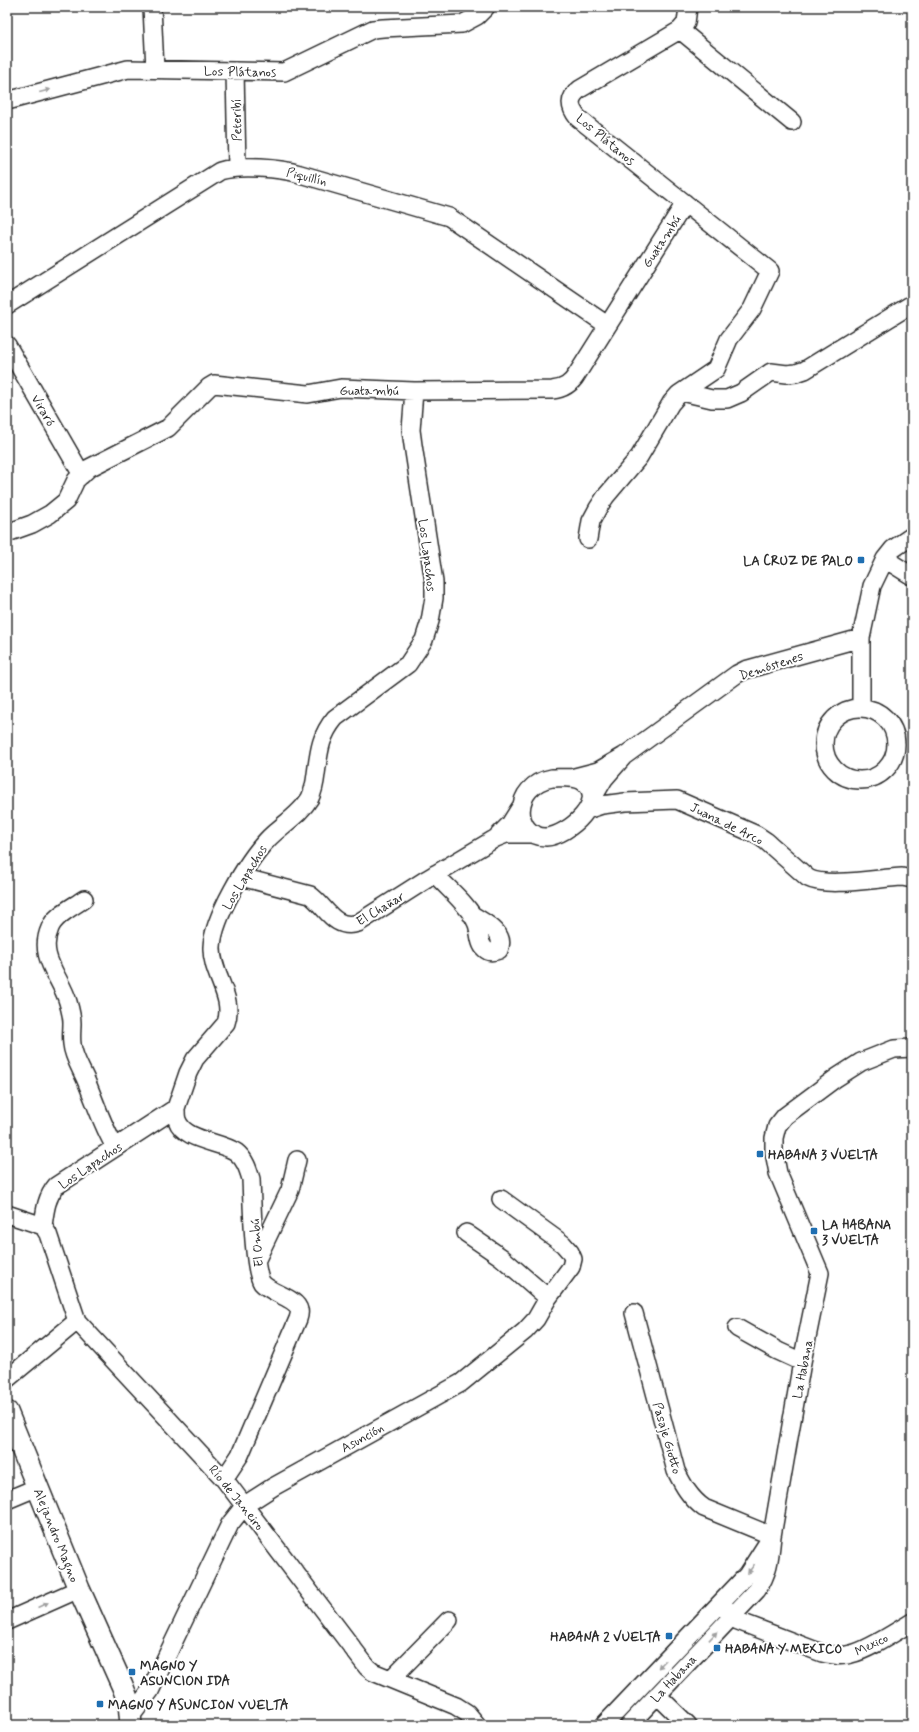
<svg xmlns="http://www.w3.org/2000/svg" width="919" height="1732" viewBox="0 0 919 1732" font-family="Mynerve,sans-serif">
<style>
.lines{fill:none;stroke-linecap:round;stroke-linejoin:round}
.minor-casing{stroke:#2b2b2b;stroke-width:20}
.major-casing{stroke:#2b2b2b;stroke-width:24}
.minor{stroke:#fff;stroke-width:17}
.major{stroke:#fff;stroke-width:21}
.oneway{fill:#a0a0a0}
.poi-dot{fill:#1f6fb2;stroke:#fff;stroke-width:1.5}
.labels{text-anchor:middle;stroke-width:4;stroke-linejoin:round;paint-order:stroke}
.street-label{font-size:13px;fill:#2b2b2b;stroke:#fff}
.poi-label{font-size:13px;font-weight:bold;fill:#2b2b2b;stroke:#fff;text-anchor:start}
</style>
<rect width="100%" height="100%" fill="#fff"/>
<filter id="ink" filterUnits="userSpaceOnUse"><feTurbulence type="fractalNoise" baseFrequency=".025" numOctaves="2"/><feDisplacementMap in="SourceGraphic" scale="8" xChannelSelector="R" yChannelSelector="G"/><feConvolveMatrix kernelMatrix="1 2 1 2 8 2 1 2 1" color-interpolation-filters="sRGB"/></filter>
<g filter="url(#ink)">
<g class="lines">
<g class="minor-casing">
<path id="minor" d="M152,7l3,62
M680,30l112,92
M235,71l2,97
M7,101l121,-32 156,3 89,-43 10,-1 79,-4 15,-8 9,-9
M7,305l213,-134c19,-6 60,-3 80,3l149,43 158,108
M7,345l75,130
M682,392l30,7h15l14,-6 30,-21 16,2 9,-1 9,-3 107,-66
M7,533l25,-9 18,-10 16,-13 10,-21 13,-12 79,-40 41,-41 5,-3 94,10 33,-6 73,3 138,-1c12,-1 19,-6 25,-16l108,-171
M588,539l3,-18 7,-13 8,-12 33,-39 32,-54 8,-9 37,-25 13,-30 23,-30 18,-38 -192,-153c-9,-11 -10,-20 2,-29l100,-59 6,-7 2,-16
M885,559l27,17
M861,708v-70l11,-52 13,-27 8,-10 19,-13
M824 744a36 36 0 1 1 72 0a36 36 0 1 1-72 0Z
M624,756l113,-82 8,-4 116,-32
M552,778c9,0 22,-2 30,3 28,18 -14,55 -36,56 -33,0 -35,-52 6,-59z
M571,778l27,-7 26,-15 -20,23 -14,24
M520,808l-10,16 -14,14 10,-4h29
M587,810l15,-5 23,-3 52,-2 80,35 9,6 42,37c19,10 70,0 94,-1l10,2
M435,874c12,14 34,31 41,48 4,7 2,21 9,27 4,4 9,3 14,1 8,-18 -16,-28 -28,-36
M241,877l69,18c16,11 24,36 48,28l69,-44 69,-41
M84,899c-11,8 -29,16 -34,29 -13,29 11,49 18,74 2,7 4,14 4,21 0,7 -1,14 0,21 1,12 8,23 13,34 10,23 17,47 30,69
M176,1108c0,4 0,9 1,12 7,21 43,21 59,32 9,7 12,17 15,27 1,20 2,91 11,104 8,10 35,15 37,27 1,2 0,6 -1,9l-58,136 -16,24
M7,1214l36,12
M43,1226c2,-15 3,-28 13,-40l120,-78 12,-35 7,-14 31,-36c9,-26 -15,-49 -14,-76 1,-29 35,-86 55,-107 13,-14 33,-25 43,-42 4,-8 5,-15 6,-24 3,-22 4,-38 19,-56l73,-54 16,-24 6,-19 4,-23v-16l-21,-137 -2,-15 3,-39
M43,1226l5,8 29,87 147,158 143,188 6,5 83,34 11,7 10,12
M466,1233l35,24 47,41
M257,1259l33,-69 7,-30
M634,1313l42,158c7,14 14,27 28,37l68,28
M737,1328l41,23 24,11
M7,1379l70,-58
M7,1500l31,-13
M724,1607l14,14 84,32c10,2 19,4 29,1 18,-4 44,-22 61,-32
M7,1621l72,-32
M391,1679l58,-59
M657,1695l31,30
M131,1716l19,-25 80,-167 15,-19 28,-18 188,-104 64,-52 11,-12 12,-21 23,-31 2,-8 -3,-7 -7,-8 -62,-45
M604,1725l143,-150 23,-36
M629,1725l128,-135c12,-17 13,-34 15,-54l30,-174 18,-89 -42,-100 -4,-21v-14l3,-12 8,-10 51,-38 25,-16 33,-13 18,-1"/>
</g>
<g class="major-casing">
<path id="major" d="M7,1412l72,177 43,96 7,18 2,22"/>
</g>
<use href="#minor" class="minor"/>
<use href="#major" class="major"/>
</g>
<defs><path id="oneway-solid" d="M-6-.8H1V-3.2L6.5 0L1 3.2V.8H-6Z"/></defs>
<g class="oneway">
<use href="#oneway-solid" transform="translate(45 91) rotate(-15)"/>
<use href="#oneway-solid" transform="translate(751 1569) rotate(126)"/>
<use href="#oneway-solid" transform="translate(43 1605) rotate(-24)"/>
<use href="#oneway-solid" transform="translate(713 1636) rotate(-47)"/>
<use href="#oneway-solid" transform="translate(662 1664) rotate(134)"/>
</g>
</g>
<g class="poi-dot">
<rect x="857" y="556" width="8" height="8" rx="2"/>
<rect x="756" y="1150" width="8" height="8" rx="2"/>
<rect x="810" y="1227" width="8" height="8" rx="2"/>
<rect x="665" y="1632" width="8" height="8" rx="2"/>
<rect x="713" y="1644" width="8" height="8" rx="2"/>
<rect x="128" y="1668" width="8" height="8" rx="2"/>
<rect x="96" y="1700" width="8" height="8" rx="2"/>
</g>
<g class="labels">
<g class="street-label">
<text transform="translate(240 71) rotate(1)" y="5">Los Plátanos</text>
<text transform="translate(236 120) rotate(-91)" y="5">Peteribí</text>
<text transform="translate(606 139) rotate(40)" y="5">Los Plátanos</text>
<text transform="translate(307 176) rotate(14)" y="5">Piquillín</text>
<text transform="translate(661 241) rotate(-57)" y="5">Guatambú</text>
<text x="369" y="395">Guatambú</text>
<text transform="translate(44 410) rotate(60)" y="5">Viraró</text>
<text transform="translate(428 555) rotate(83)" y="5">Los Lapachos</text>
<text transform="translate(771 665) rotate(-18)" y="5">Demóstenes</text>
<text transform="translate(727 823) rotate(26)" y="5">Juana de Arco</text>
<text transform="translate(244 877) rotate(-59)" y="5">Los Lapachos</text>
<text transform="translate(380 908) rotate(-31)" y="5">El Chañar</text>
<text transform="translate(90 1165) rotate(-34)" y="5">Los Lapachos</text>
<text transform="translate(256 1243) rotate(-95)" y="5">El Ombú</text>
<text transform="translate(802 1369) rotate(-79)" y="5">La Habana</text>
<text transform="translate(362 1437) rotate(-29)" y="5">Asunción</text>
<text transform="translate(668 1438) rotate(74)" y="5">Pasaje Giotto</text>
<text transform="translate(237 1497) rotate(51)" y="5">Río de Janeiro</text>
<text transform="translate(57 1535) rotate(68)" y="5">Alejandro Magno</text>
<text transform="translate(871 1644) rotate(-26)" y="5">Mexico</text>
<text transform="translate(673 1678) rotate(-47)" y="5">La Habana</text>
</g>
<g class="poi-label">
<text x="853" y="565" text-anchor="end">LA CRUZ DE PALO</text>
<text x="768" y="1159">HABANA 3 VUELTA</text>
<text x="822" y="1229">LA HABANA<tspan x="822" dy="15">3 VUELTA</tspan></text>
<text x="661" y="1641" text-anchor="end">HABANA 2 VUELTA</text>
<text x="725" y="1653">HABANA Y MEXICO</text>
<text x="140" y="1670">MAGNO Y<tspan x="140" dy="15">ASUNCION IDA</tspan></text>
<text x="108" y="1709">MAGNO Y ASUNCION VUELTA</text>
</g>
</g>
<rect width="919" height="1732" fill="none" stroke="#fff" stroke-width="24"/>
<rect x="12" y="12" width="895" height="1708" fill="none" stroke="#2b2b2b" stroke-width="1.5" filter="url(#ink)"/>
</svg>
